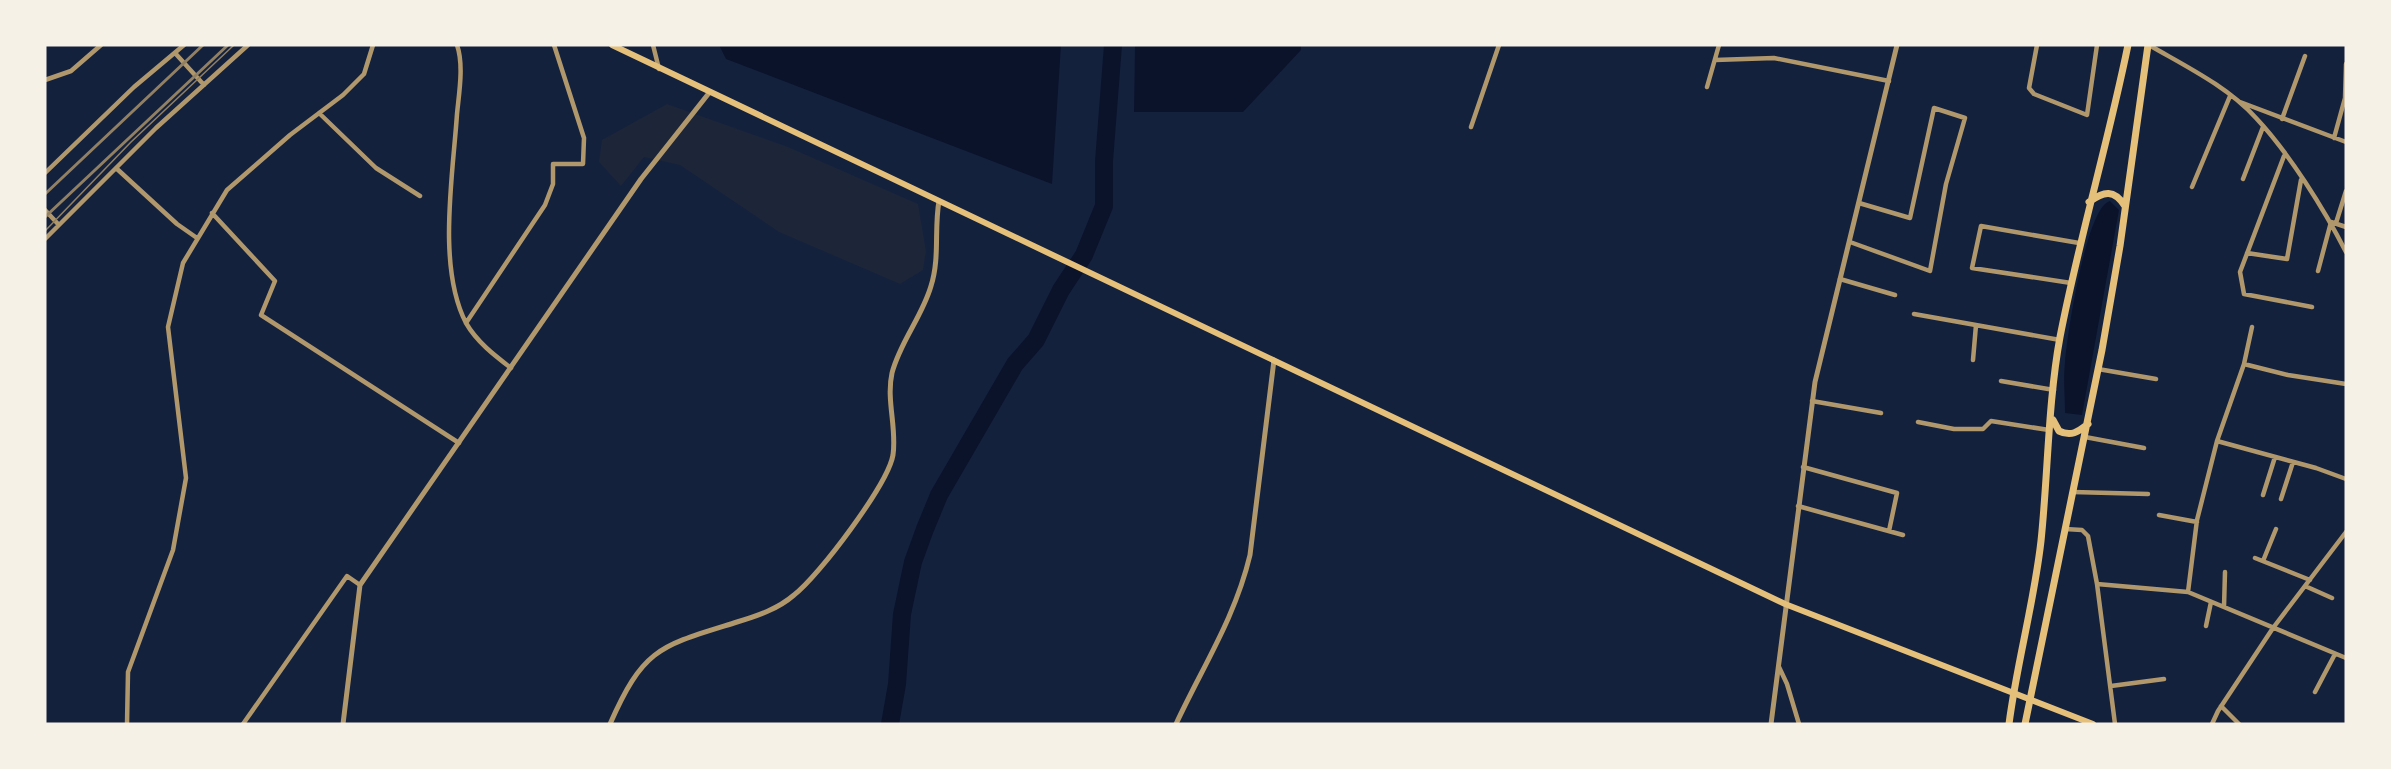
<svg xmlns="http://www.w3.org/2000/svg" width="2391" height="769" viewBox="0 0 2391 769" font-family="'Titillium Web',sans-serif">
<style>
.green{fill:#1d2539}
.water{fill:#0b132b}
.lines{fill:none;stroke-linecap:round;stroke-linejoin:round}
.river{stroke:#0b132b;stroke-width:18}
.minor{stroke:#b1986c;stroke-width:4.5}
.tertiary{stroke:#b1986c;stroke-width:5}
.secondary{stroke:#e5c07b;stroke-width:6}
.primary{stroke:#e5c07b;stroke-width:7}
.tram{stroke:#918062;stroke-width:1.5}
.rail{stroke:#918062;stroke-width:3}
</style>
<rect width="100%" height="100%" fill="#14213d"/>
<path class="green" d="M667,104l121,43 130,57 8,47 -3,19 -23,14 -121,-52 -99,-67 -36,-8 -23,29 -22,-24 3,-22z"/>
<path class="water" d="M719,45h342l-9,139 -326,-125z
M1135,45h166v5l-58,62h-109z
M2110,201l9,9 -37,205 -17,-2c0,-17 -2,-34 0,-51 2,-26 21,-155 45,-161z"/>
<g class="lines">
<path class="river" d="M890,724l7,-40 5,-70 11,-52 12,-33 14,-34 76,-131 21,-24 25,-50 23,-35 20,-49v-45l9,-116"/>
<path class="minor" d="M457,45c7,20 2,48 0,69 -4,61 -20,153 9,209 11,19 28,32 45,45
M653,45l6,24
M2037,45l-8,43 5,6 53,21 10,-70
M2149,45c36,21 78,41 107,73 33,35 68,91 90,134
M175,53l29,32
M1715,60l59,-2 115,23
M45,80l26,-9 30,-26
M1707,87l12,-42
M2240,102l106,40
M319,113l57,55 44,28
M2282,119l23,-63
M1471,127l28,-82
M2334,138l11,-40 1,-34
M2284,156l-44,116 4,22 68,13
M116,168l61,56 20,14
M45,173l89,-86 50,-42
M2243,179l20,-52
M2192,187l38,-91
M45,210l13,14
M212,213l63,68 -14,34 198,128
M2336,223l10,-32
M45,239l111,-111 92,-83
M1850,242l80,29 16,-87 19,-66 -31,-10 -24,110 -51,-15
M2247,253l40,6 14,-79
M2318,271l13,-49 15,5
M1840,279l55,16
M2071,283l-99,-15 9,-42 98,17
M1914,314l146,26
M466,323l79,-118 8,-21v-20h30l1,-26 -30,-93
M2252,327l-8,37 44,11 58,9
M1973,360l3,-35
M2098,369l58,10
M2001,381l53,9
M1812,401l69,12
M1918,422l36,7h29l8,-8 58,9
M2085,437l59,11
M2217,441l27,-77
M1803,467l94,26 -8,38
M2073,492l75,2
M2263,495l12,-38
M2281,499l12,-37
M1798,506l105,29
M2159,515l38,7
M2065,529l17,1 6,6 9,48 18,140
M2255,558l55,22
M2263,561l13,-32
M2097,584l91,8 158,66
M2305,586l27,12
M2188,592l9,-72 20,-79 99,27 30,11
M2224,607l1,-35
M2206,626l5,-24
M1779,667l8,17 12,40
M2111,686l53,-7
M2315,692l20,-38
M2221,706l18,18
M127,724l1,-52 45,-122 13,-72 -18,-151 15,-64 44,-73 63,-55 53,-40 21,-21 9,-29
M243,724l104,-148 13,9
M2212,724l6,-13 55,-83 73,-96"/>
<path class="tertiary" d="M343,724l17,-139 281,-406 68,-86
M610,724c34,-77 50,-78 127,-102 20,-6 41,-13 57,-27 25,-19 94,-111 99,-140 4,-27 -7,-55 -1,-82 8,-31 30,-56 39,-87 9,-28 3,-57 8,-85
M1176,724c27,-58 59,-106 74,-169l24,-195
M1771,724l44,-342 82,-337"/>
<path class="secondary" d="M612,45l1173,559 308,120"/>
<path class="primary" d="M2089,202c15,-11 25,-13 36,4
M2053,420l6,11c12,6 19,1 29,-7
M2009,724c8,-62 25,-121 32,-183 7,-67 7,-139 19,-204 19,-98 48,-194 68,-292
M2025,724l77,-374 18,-104 28,-201"/>
<path class="tram" d="M45,231l86,-89 103,-97"/>
<path class="rail" d="M45,194l158,-149
M45,217l183,-172"/>
</g>
<rect width="2391" height="769" fill="none" stroke="#f6f1e7" stroke-width="93"/>
</svg>
